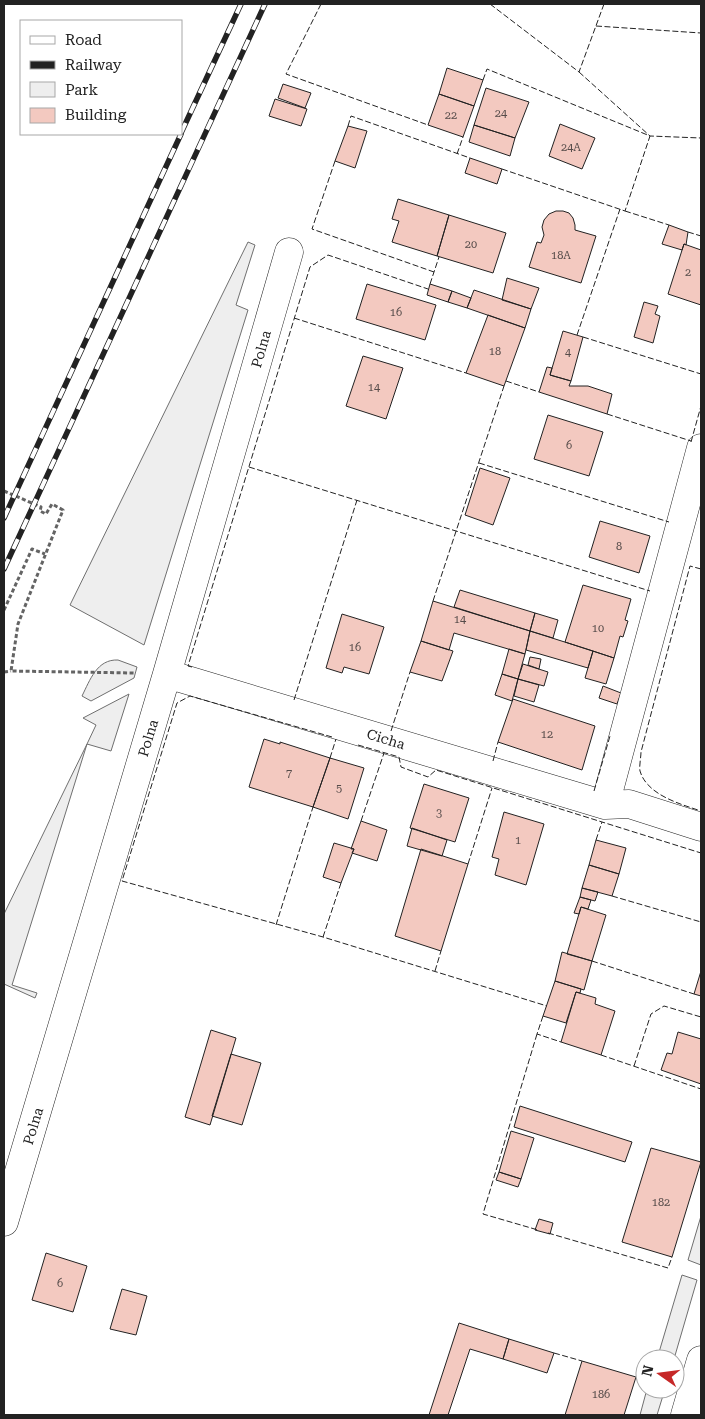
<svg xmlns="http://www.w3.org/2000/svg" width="705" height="1419" viewBox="0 0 705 1419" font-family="'Roboto Serif',serif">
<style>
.green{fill:#eee;stroke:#6f6f6f}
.building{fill:#f3c9c0;stroke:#222}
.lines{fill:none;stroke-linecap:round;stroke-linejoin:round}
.street-casing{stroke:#222;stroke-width:29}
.secondary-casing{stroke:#222;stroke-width:29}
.path{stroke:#646464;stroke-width:3;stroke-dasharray:4 2.5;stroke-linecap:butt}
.street{stroke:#fff;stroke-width:28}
.secondary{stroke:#fff;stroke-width:28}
.rail-casing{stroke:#222;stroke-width:5.5}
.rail{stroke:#fff;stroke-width:4;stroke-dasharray:11;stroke-linecap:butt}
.fence{stroke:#222;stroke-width:1;stroke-dasharray:6 2.5;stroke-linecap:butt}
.labels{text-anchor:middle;stroke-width:4;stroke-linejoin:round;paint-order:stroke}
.number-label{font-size:11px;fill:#564c4a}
.street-label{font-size:14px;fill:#222;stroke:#fff}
</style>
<rect width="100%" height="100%" fill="#fff"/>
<path class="green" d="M248,242l7,3 -19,60 12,5 -104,335 -74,-40z
M118,660l19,7 -3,11 -43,23 -9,-5c8,-16 15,-37 36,-36z
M129,694l-18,57 -24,-7 -75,241 25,8 -2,5 -31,-14v-70l83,-170 9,-19 -13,-7z
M701,1216v49l-13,-5z
M682,1275l15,5 -23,79h-17z
M647,1389h18l-8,26h-17z"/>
<path class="building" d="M447,68l36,12 -9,26 -35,-12z
M283,84l28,9 -6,15 -27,-10z
M486,88l43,14 -14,36 -41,-13z
M439,94l35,12 -11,31 -35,-12z
M275,99l32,10 -6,17 -32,-10z
M560,124l35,14 -13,31 -33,-13z
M474,125l41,13 -5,18 -41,-14z
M348,126l19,5 -12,37 -20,-7z
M470,158l32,11 -5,15 -32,-11z
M398,199l51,16 -12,41 -45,-14 7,-21 -7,-2z
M556,211h7l6,2 4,5 2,7v5l21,6 -15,47 -52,-16 8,-25 4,1 3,-8 -2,-8 2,-7 5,-6z
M449,215l57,18 -13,40 -56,-17z
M669,225l19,7 -2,13 -2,-1 -2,6 -20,-6z
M684,244l17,6v55l-33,-11z
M507,278l32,10 -8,21 -29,-9z
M367,284l69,21 -11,35 -69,-21z
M430,284l22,7 -4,11 -21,-7z
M474,290l57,19 -6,19 -58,-20z
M452,291l19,7 -4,10 -19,-6z
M644,302l14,4 -3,8 5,2 -7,27 -19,-6z
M488,315l37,13 -21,58 -38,-13z
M563,331l20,6 -12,44 -21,-6z
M363,356l40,12 -17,51 -40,-13z
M547,367l5,1 -2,7 21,6 -2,5h19l24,8 -5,20 -68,-22z
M548,415l55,17 -14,44 -55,-17z
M480,468l30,10 -17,47 -28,-10z
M600,521l50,15 -11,37 -50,-16z
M583,585l48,14 -6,21 3,1 -5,16 -3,-1 -6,22 -49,-16z
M460,590l75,23 -5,18 -76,-24z
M433,601l97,30 -5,23 -71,-21 -5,17 -28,-9z
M535,613l23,7 -5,18 -23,-7z
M342,614l42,13 -15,47 -25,-7 -2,6 -16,-5z
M530,631l63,20 -5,17 -62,-18z
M421,641l32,10 -11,30 -32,-9z
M509,649l16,5 -7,25 -16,-5z
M593,651l21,7 -8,26 -21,-6z
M530,657l11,2 -2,10 -11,-4z
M523,664l25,8 -4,14 -26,-7z
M502,674l16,5 -6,22 -17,-6z
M518,679l21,6 -5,17 -20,-6z
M603,686l18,7 -4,11 -18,-6z
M513,699l82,27 -13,44 -84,-28z
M264,739l16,5v-2l50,16 -17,49 -64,-20z
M330,758l34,10 -16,51 -35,-12z
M424,784l45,14 -14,44 -45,-14z
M504,812l40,12 -18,61 -31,-10 4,-16 -7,-2z
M361,821l26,9 -10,31 -25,-8 2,-4h-3z
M412,828l35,12 -5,16 -35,-10z
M596,840l30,8 -7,26 -30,-9z
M334,843l20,6 -13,34 -18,-6z
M421,849l47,15 -27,87 -46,-15z
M589,865l30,9 -7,22 -30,-8z
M582,888l16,4 -3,9 -15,-4z
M580,897l11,3 -3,9 -7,-2 -2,7 -5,-1z
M581,907l25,8 -14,46 -25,-7z
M562,952l30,9 -8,29 -29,-9z
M701,971v25l-7,-2z
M555,981l26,8 -1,4 -4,-1 -10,31 -23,-7z
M576,992l20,6 -1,6 20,7 -14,44 -40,-13z
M211,1030l25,8 -26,87 -25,-8z
M678,1032l23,7v45l-40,-14 6,-17 5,1z
M231,1054l30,9 -19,62 -30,-9z
M520,1106l112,36 -7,20 -111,-35z
M511,1131l23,7 -13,41 -22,-7z
M651,1148l50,14 -29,95 -50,-15z
M499,1172l22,7 -3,8 -22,-7z
M539,1219l14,4 -3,11 -15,-4z
M46,1253l41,13 -14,46 -41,-12z
M122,1289l25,7 -11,39 -26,-6z
M459,1323l50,16 -6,20 -33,-10 -22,66h-19z
M509,1339l45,14 -7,20 -44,-14z
M582,1361l54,16 -12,38h-59z"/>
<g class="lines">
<g class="street-casing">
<path id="street" d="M167,674l438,131 24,-1 72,23
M605,805l96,-357
M4,1222l163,-548 122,-422"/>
</g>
<g class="secondary-casing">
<path id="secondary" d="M685,1415l16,-55"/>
</g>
<path class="path" d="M4,491l37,16 -1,4 6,3 6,-10 11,6 -45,114 -7,47 123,2
M4,610l28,-61 13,5
M4,672l7,-1"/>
<use href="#street" class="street"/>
<use href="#secondary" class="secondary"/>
<g class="rail-casing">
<path id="rail" d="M181,133l60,-129
M4,518l177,-384
M4,569l261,-565"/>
</g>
<use href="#rail" class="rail"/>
<path class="fence" d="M321,4l-35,70 142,51
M490,4l89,68 25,-68
M596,26l105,7
M579,72l71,64 51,2
M483,80l4,-11 163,67 -25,75 -123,-42
M348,126l3,-10 119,42
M457,154l6,-17
M335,161l-23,68 122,43
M625,211l44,14
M688,232l13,4
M430,284l9,-27
M294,318l172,55
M577,335l43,-126
M583,337l118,37
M506,381l33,11
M607,414l84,27
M691,442l10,-36
M479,463l190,59
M249,467l401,124
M701,569l-11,-3 -49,186c0,5 -2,14 -1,19 7,24 40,33 61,40
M433,601l71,-215
M192,667l-4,-1 122,-399 18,-12 100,34
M294,700l63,-200
M391,731l19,-59
M332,737l-142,-41 -13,7 -55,178 201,56 224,69
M358,745l41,12 2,10 27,10 8,-7 265,83
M330,758l6,-19
M493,761l5,-19
M594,791l16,-55
M361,821l23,-68
M596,840l6,-18
M468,864l24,-76
M612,896l89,26
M276,925l37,-118
M323,937l18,-54
M592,961l102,33
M435,971l6,-20
M543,1016l-6,18 24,8
M537,1034l-54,180 55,16
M601,1055l100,34
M634,1066l17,-52 13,-8 37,11
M548,1233l120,35 4,-11
M554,1353l28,8"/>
</g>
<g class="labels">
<g class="number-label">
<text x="501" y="117">24</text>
<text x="451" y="119">22</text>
<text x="571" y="151">24A</text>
<text x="471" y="248">20</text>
<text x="561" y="259">18A</text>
<text x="688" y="276">2</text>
<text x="396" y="316">16</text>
<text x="495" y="355">18</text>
<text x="568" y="356">4</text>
<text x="374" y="391">14</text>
<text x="569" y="449">6</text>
<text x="619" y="550">8</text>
<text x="460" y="623">14</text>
<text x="598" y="632">10</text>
<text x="355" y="651">16</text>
<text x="547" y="738">12</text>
<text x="289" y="777">7</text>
<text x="339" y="792">5</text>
<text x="439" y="817">3</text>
<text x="518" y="844">1</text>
<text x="661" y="1206">182</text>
<text x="60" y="1287">6</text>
<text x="601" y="1398">186</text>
</g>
<g class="street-label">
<text transform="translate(261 349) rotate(-74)" y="5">Polna</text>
<text transform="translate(148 738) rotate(-73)" y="5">Polna</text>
<text transform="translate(386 739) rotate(17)" y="5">Cicha</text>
<text transform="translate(33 1126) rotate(-73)" y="5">Polna</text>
</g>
</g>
<rect width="705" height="1419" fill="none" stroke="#222222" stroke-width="10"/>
<rect x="20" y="20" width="162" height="115" fill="#ffffff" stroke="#a7a7a7"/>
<rect x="30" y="36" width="25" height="8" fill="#ffffff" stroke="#a7a7a7"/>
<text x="65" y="45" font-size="15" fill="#222222">Road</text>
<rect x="30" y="61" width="25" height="8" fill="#222222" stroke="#a7a7a7"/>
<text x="65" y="70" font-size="15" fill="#222222">Railway</text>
<rect x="30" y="82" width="25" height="15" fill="#eeeeee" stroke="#a7a7a7"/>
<text x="65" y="95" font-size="15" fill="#222222">Park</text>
<rect x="30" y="108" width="25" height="15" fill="#f3c9c0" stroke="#a7a7a7"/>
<text x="65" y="120" font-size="15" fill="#222222">Building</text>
<g transform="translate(660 1374) rotate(284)"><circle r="24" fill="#ffffff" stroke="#a7a7a7"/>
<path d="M0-4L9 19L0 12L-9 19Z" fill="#c62828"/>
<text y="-8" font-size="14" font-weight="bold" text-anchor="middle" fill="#222222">N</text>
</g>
</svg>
